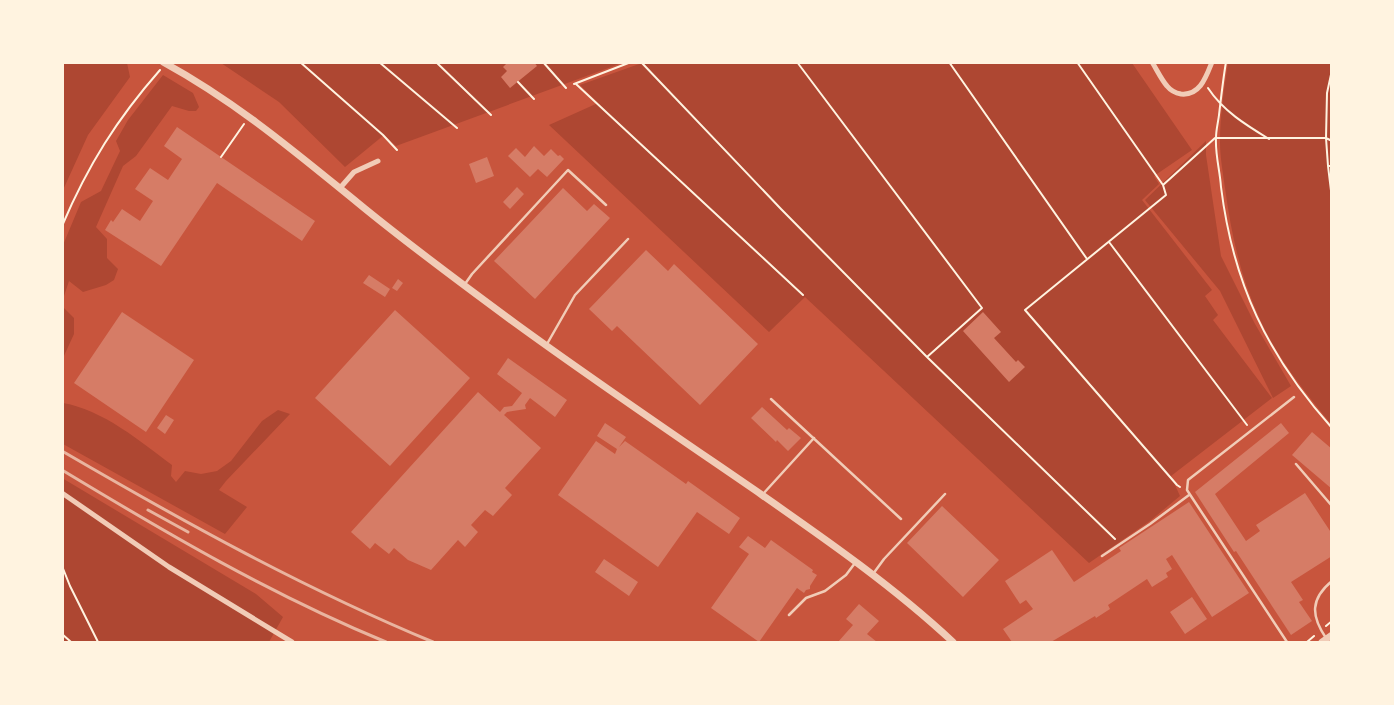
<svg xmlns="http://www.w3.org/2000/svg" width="1394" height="705" viewBox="0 0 1394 705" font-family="'Open Sans',sans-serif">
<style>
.green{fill:#ae4732}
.building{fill:#d67c66}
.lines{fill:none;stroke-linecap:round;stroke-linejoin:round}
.path{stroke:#fff3e0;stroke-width:2}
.service{stroke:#f1ccb7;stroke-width:2.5}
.minor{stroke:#f1ccb7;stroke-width:5}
.tertiary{stroke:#f1ccb7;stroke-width:7}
.rail{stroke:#e9b49f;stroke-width:3}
</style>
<rect width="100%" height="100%" fill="#c8553d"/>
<path class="green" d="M63,62l64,1 3,14 -42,58 -25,55z
M221,63h401l-226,83 -12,-11 -39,32 -66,-65z
M642,63h490l60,87 -38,26 5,8 -17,16 70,90 -7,6 13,19 -5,5 59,78 -101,78 9,20 -30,25 -61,42 -284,-266 -36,35 -220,-207 49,-22 -18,-18z
M1228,63h103v361c-27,-33 -55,-68 -72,-107 -19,-41 -28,-85 -34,-129 -2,-15 -5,-31 -5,-46 0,-26 4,-53 8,-79z
M163,75l30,18 6,14 -3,4h-7l-17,-5 -36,50 -13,10 -27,61 11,12v19l11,11 -4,11 -8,5 -23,7 -14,-11 -6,18v-54l18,-43 20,-11 19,-40 -4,-10 12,-21z
M1206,141v14l15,101 34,68 36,62 -18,12 -53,-107 -75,-91z
M63,307l11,11v16l-11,24z
M63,403c40,7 77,38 109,62l-1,11 5,6 9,-11 16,3 16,-3 14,-10 31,-40 16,-11 12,4 -64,67 -7,9 28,17 -22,27 -162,-90z
M62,478l194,116 27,23 -14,25h-205l-2,-1z"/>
<path class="building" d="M508,62h26l3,4 -27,22 -9,-11 6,-6 -4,-4z
M177,127l138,94 -13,20 -85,-58 -56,83 -56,-36 6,-10 2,2 9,-13 18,12 13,-20 -18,-12 15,-21 18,12 14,-21 -18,-13z
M534,146l10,10 7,-7 7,7 2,-1 4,4 -17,18 -9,-8 -8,8 -22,-21 8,-8 9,9z
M487,157l7,19 -18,7 -7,-19z
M517,187l7,7 -14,15 -7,-7z
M563,188l24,23 7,-7 16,14 -75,81 -41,-38z
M646,250l22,21 6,-7 84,80 -58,61 -83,-79 -5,5 -23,-22z
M369,275l21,14 -5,8 -22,-14z
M398,279l5,4 -6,8 -5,-3z
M395,310l75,68 -80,88 -75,-68z
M122,312l72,48 -48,72 -72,-49z
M983,312l18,20 -7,6 22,24 2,-2 7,7 -16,15 -46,-51z
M508,358l59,42 -12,17 -25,-19 -5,7 1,4 -19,3 -3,3 37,33 -36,40 7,7 -19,21 -8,-6 -14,15 7,7 -13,15 -7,-7 -27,30 -23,-10 -14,-12 -5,6 -14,-11 -5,6 -19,-17 127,-140 22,20 4,-5 8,-1 10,-13 -25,-19z
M762,407l25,23 2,-2 12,10 -13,13 -11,-11 -1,2 -25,-24z
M166,415l8,5 -9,14 -8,-6z
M605,423l21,14 -7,10 6,-6 61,43 2,-3 52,37 -11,16 -32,-22 -39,55 -100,-72 38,-54 19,13 2,-5 -20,-13z
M1281,423l8,10 -74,61 31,47 14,-10 -4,-6 49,-32 27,41v22l-41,26 12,18 -4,2 13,19 -21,14 -55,-84 -2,1 -39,-60z
M1312,432l20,17v40l-40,-34z
M1189,502l60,91 -37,24 -40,-62 -6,4 6,10 -6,4 2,4 -16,10 -5,-8 -39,26 2,4 -14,9 -1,-2 -44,26h-39l-9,-13 30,-20 -7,-9 -6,4 -15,-23 47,-31 22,32 47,-31 -2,-3z
M942,506l57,54 -36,37 -56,-54z
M748,536l17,12 6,-8 42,30 -1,2 5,3 -7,11v3l-4,1 -2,3 -7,-5 -38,54 -48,-34 38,-54 -10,-7z
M604,559l34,23 -9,14 -34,-24z
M1192,597l15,22 -22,15 -15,-22z
M859,604l20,17 -12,13 10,8h-39l15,-17 -7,-6z"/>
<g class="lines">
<path class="path" d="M300,62l83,73 14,15
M379,62l78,66
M436,62l55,53
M543,62l23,26
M641,62l140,147 146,148 188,182
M797,62l185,246 -55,49
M949,62l138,197
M1077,62l86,123 3,10 -141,115 152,175 3,2
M1226,62c-3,18 -5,36 -7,53 -1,8 -3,15 -3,23 -1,16 4,33 5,49 12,96 46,168 111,241
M1332,70l-5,23 -1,45 6,3
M518,82l16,17
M574,84l57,-22
M576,84l227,211
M1208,88c15,23 38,37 61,51
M221,157l23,-33
M1328,166l4,33
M1163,185l52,-47h111l2,28h4
M62,226c26,-61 55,-107 98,-156
M1109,242l138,183
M62,566l8,20 28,56
M1326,626l6,-5
M62,634l9,8
M1307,642l7,-6"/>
<path class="service" d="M465,284l7,-10 96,-104 38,35
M547,344l28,-49 53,-56
M771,399l130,120
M1296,464l36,42
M763,494l51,-56
M1102,556l48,-32 39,-29
M873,574l11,-15 61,-65
M789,615l17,-17 19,-7 21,-16 9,-12
M1326,638c-15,-22 -16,-39 6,-57
M1287,642l-100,-152 1,-10 106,-83"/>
<path class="minor" d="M1152,62c5,8 9,17 15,24 4,5 8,7 14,8 19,2 25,-17 31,-32
M340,188l14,-16 24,-11
M62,493l107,74 123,75"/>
<path class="tertiary" d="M163,62c73,40 131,89 195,141 51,42 104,81 157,120 81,59 164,115 247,172 66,46 132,92 191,147
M1322,642l10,-7"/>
<path class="rail" d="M62,451c122,71 241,137 371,191
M62,470c106,64 210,125 324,172
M148,510l40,22"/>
</g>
<rect width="1394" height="705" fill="none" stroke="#fff3e0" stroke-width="128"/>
</svg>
